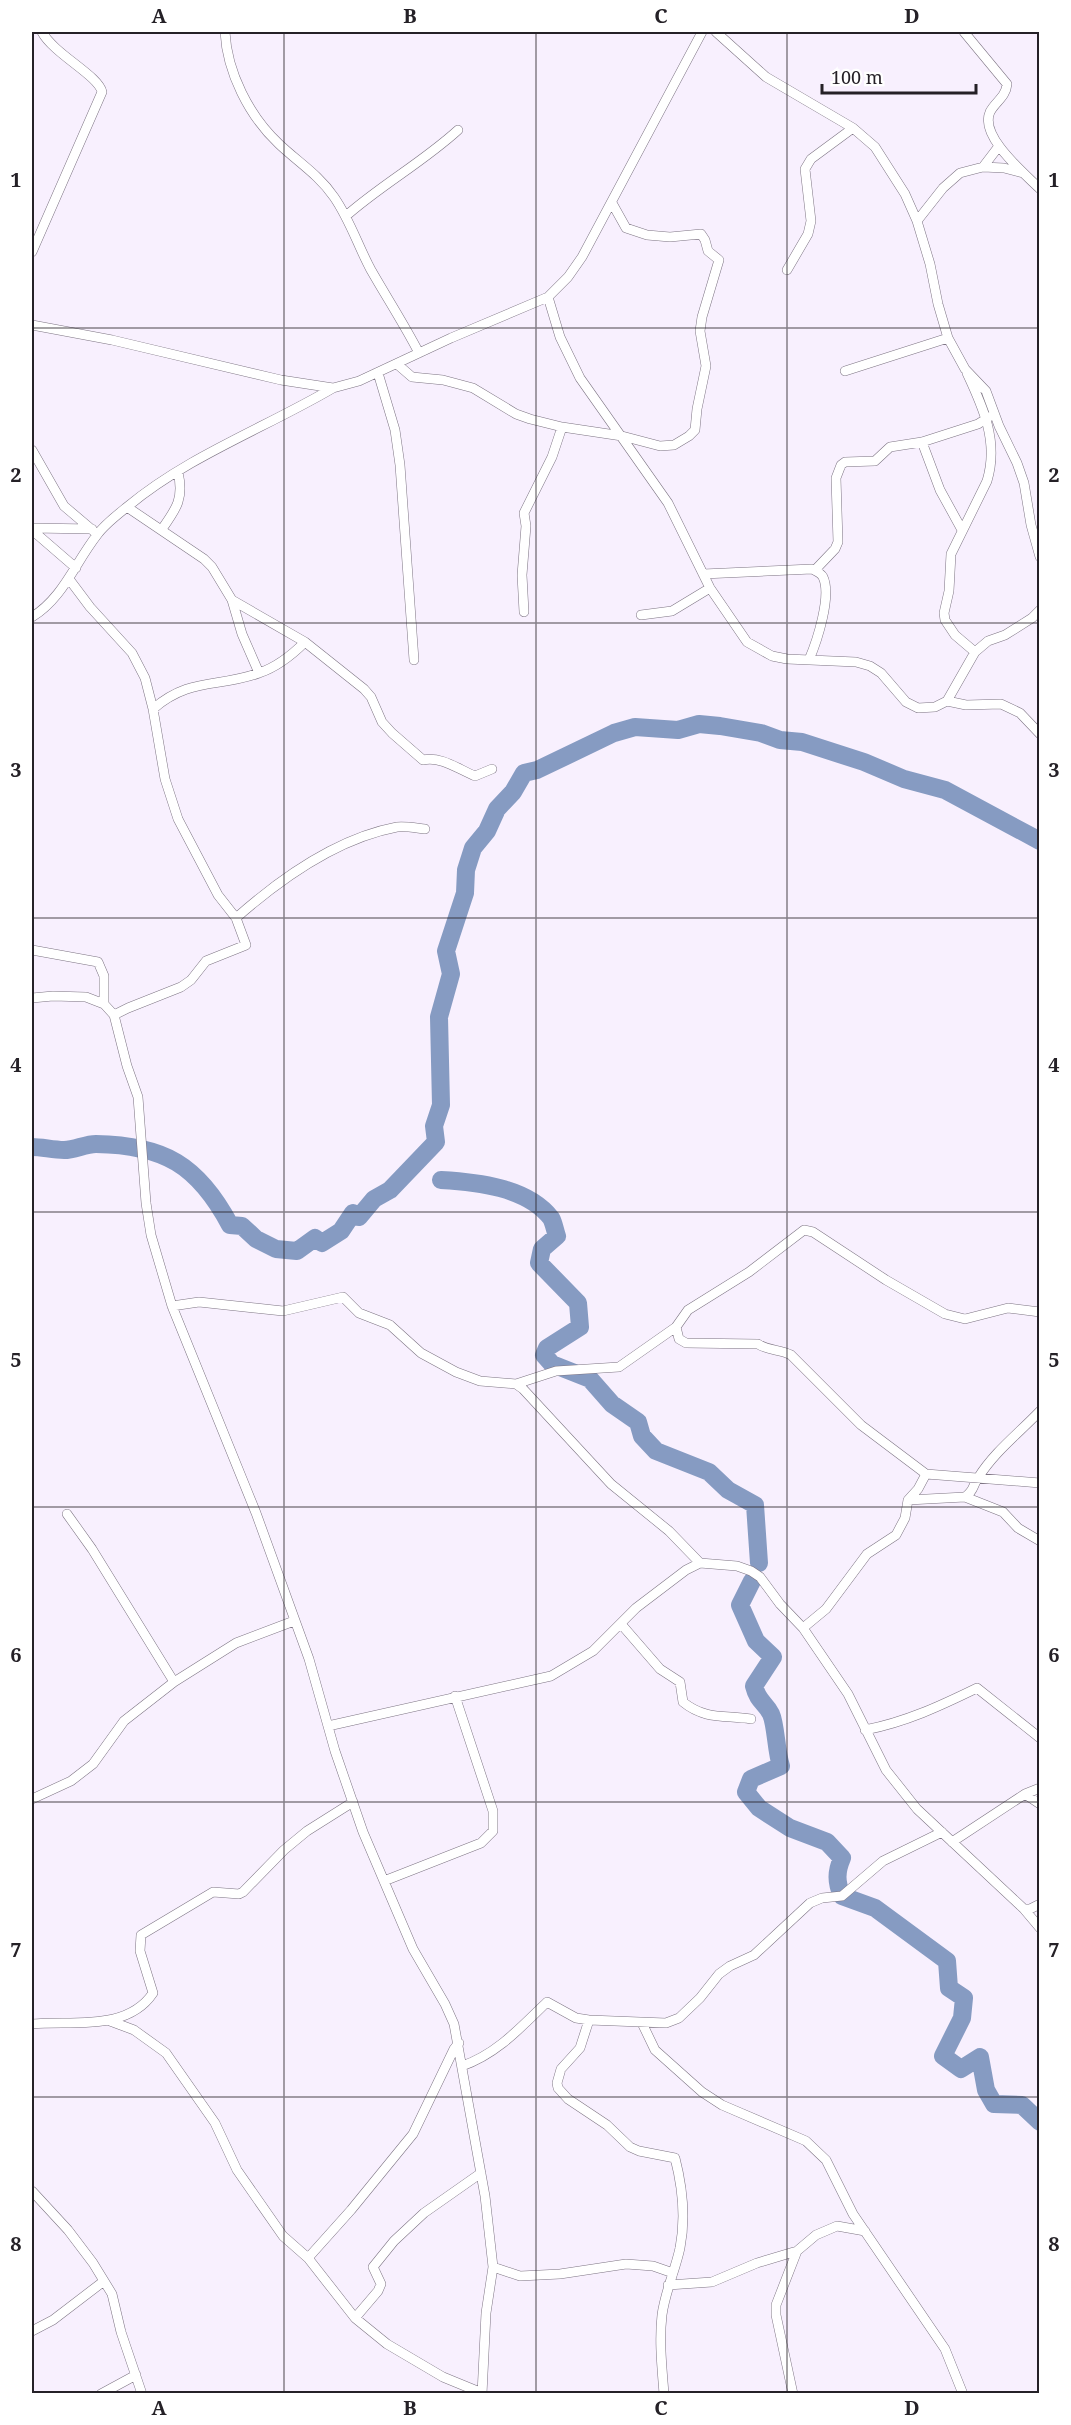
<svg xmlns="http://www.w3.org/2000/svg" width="1071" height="2425" viewBox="0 0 1071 2425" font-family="'Noto Serif',serif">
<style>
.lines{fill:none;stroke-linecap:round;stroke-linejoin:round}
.river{stroke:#869bc2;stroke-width:18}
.street-casing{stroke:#7d7483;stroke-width:10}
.street{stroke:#fff;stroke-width:9}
.grid{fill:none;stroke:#252127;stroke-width:1.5;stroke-opacity:0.55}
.neatline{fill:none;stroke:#252127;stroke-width:2}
.grid-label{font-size:20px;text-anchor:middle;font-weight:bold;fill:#252127}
</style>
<rect width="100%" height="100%" fill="#f8f0fe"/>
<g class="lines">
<path class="river" d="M32,1147c10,0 21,3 32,3 11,0 21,-6 32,-6 68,1 102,21 134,81l12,1 14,13 20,10 21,2 18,-13 7,5 19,-12 12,-18 6,4 15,-18 16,-9 46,-48 -2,-16 7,-21 -2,-88 12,-43 -5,-23 19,-58 1,-23 7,-22 14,-17 10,-22 16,-17 11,-19 13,-3 77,-37 21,-6 43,3 21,-6 21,2 41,7 19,7 22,2 62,20 40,17 41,11 95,51
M441,1180c35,2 86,7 110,38 3,5 4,13 6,18l-15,13 -3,14 39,40 2,24 -33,21 -3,7 8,9 38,15 22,25 26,18 4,14 14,15 53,21 19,18 27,15 4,58
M752,1581l-12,24 16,36 17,16 -19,29c4,16 11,16 17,28 5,11 5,37 10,52l-30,13 -5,13 13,16 31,20 37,14 15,16c-6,14 -6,24 0,38l33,12 72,53 2,27 15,10 -2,20 -19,38 18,13 19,-12 6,33 8,14 28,1 18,17"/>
<g class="street-casing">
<path id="street" d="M225,32c2,40 24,84 54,112 19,18 40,31 55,53 16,23 24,49 37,73 16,28 33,54 48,83
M716,32l50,45 87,51 22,19 30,47 12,27 13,43 8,40 10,34 17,31 21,22 13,35 18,37 7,20 7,42 9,32
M964,32l43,52c-1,13 -12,18 -17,28 -11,24 34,61 50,77
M983,167l16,-21
M346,216c35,-31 77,-54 112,-86
M917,221l26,-33 17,-15 23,-6 21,1 19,5
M32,252l70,-160c-3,-16 -48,-38 -60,-60
M787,270l21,-36 3,-13 -6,-52 6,-10 42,-31
M548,297l12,40 20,41 88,125 42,85 37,54 25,14 15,3 69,3 14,4 11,7 25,29 12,6 17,-1 12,-6 19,4 35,-1 19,9 20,21
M32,325l80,15 169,40 52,8 26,-7 92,-43 97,-41 20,-20 14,-20 120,-225
M397,364l15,13 31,3 30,8 43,26 14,5 32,8 60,9 38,10 14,-1 15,-9 6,-6 2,-21 9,-43 -6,-35 2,-14 17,-57 -11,-9 -3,-11 -4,-6 -31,3 -23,-2 -21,-7 -14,-25
M845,371l103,-33
M378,373l17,57 5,35 14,195
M967,373c16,34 32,69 20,108l-36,73 -2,37 -5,22 1,7 10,15 20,17
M922,442l18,48 22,40
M32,450l32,56 33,28
M127,507l77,52 8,8 20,33 73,42 59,47 7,8 11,25 10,11 31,27c18,-4 35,9 52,16l17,-7
M32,528l60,1
M162,529c15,-21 22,-31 16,-57
M32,530l44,38
M815,570l20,-21 3,-7 -2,-64 5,-13 4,-3 30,-1 15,-14 32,-5 56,-18 11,-7
M703,574l109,-5c4,2 9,4 11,8 9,19 -6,64 -14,83
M69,579l21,28 42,46 13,25 8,31 12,70 13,40 40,76 18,23 10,27 -40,16 -15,19 -10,7 -53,21 -14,7
M232,600l10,34 17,39
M524,612l-2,-37 4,-49 -2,-13 28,-56 10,-30
M641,615l31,-4 38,-23
M32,617c31,-19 43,-54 65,-82 7,-10 20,-20 30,-28 61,-51 138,-79 206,-119
M947,701l28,-49 13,-11 17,-6 27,-17 8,-8
M153,709c37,-32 65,-21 106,-36 18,-6 33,-18 46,-31
M236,918c44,-39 102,-80 161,-91 8,-1 19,1 28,2
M32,950l66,12 6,14v28
M32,998l21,-2 33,1 18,7 10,11 13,51 11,31 8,106 5,32 21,71 84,207 53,146 26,92 28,81 50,117 32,55 9,20 31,172 8,71 -7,46 -4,81
M172,1306l27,-4 84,9 60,-14 16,16 31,12 31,28 35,19 24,9 36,3 7,5 88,95 58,47 31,32
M676,1327l3,12 7,4 72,1c10,7 22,5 33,11l70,70 65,49 114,9
M516,1384l40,-13 63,-4 57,-40 12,-17 61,-38 55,-42 9,2 73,48 59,34 20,5 43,-11 32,4
M965,1497c10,-7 7,-11 13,-19 16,-26 41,-45 62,-67
M908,1500l57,-3 38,15 15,16 22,13
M67,1514l25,35 82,133
M621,1624l39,45 20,13 3,20c22,18 42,13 68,17
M803,1628l23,-19 41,-55 29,-19 9,-17 3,-18 10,-11 8,-15
M328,1726l223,-50 42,-25 43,-43 50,-38 14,-7 37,3 14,5 9,6 20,27 23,24 45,66 38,76 31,39 107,100 16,19
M865,1730c41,-8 75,-24 112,-42l63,50
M1025,1794l15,10
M32,1799l39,-18 22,-17 31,-43 50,-39 62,-39 58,-22
M952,1842l73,-48 15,-6
M384,1881l97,-38 12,-12v-20l-38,-115
M1024,1909h6l10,-5
M589,2020l-9,28 -19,21 -4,14 1,5 10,11 39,26 23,22 9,4 36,7c8,31 11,59 5,90 -5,23 -15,44 -18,67 -3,26 0,53 2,79
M110,2021l24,9 32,23 49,70 22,47 46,66 25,22 47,60 32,26 56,33 39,16
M642,2023l13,27 47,42 20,13 84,36 20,19 27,54 92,135 18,45
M32,2024c39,-4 95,8 121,-31l-13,-42 1,-16 72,-43 26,2 4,-2 41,-42 23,-19 46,-29
M462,2066c35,-12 59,-39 85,-64l29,16 13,2 77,3 13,-5 21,-20 19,-24 11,-8 24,-11 56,-52 12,-5 20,-2 41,-35 59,-29
M32,2191l36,39 25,33 19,31 9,38 21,62
M308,2258l43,-48 62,-76 41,-85 5,-6
M493,2267l27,9 40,-2 66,-10 27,2 20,7
M668,2285l44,-3 45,-19 40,-12 19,-16 21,-9 28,5
M355,2318l23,-27 3,-7 -8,-17 21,-26 30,-28 57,-40
M32,2331l21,-11 51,-39
M101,2394l35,-19
M793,2394l-17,-79v-10l21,-54"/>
</g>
<use href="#street" class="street"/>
</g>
<path class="grid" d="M284,32v2362M536,32v2362M787,32v2362M32,328h1008M32,623h1008M32,918h1008M32,1212h1008M32,1507h1008M32,1802h1008M32,2097h1008"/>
<rect width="1071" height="2425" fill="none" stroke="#ffffff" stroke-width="66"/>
<path d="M822 84v9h154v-9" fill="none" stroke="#252127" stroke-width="3"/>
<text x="831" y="84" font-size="18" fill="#252127" stroke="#ffffff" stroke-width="4.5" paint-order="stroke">100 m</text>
<rect x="33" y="33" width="1005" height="2359" class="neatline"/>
<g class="grid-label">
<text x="159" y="23">A</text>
<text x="410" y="23">B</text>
<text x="661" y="23">C</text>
<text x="912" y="23">D</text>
<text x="16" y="187">1</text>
<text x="1054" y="187">1</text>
<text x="16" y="482">2</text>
<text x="1054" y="482">2</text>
<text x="16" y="777">3</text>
<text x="1054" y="777">3</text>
<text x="16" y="1072">4</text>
<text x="1054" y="1072">4</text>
<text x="16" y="1367">5</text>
<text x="1054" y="1367">5</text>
<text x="16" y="1662">6</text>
<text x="1054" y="1662">6</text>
<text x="16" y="1957">7</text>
<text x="1054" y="1957">7</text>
<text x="16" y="2251">8</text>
<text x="1054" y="2251">8</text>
<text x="159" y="2415">A</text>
<text x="410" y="2415">B</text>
<text x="661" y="2415">C</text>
<text x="912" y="2415">D</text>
</g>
</svg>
